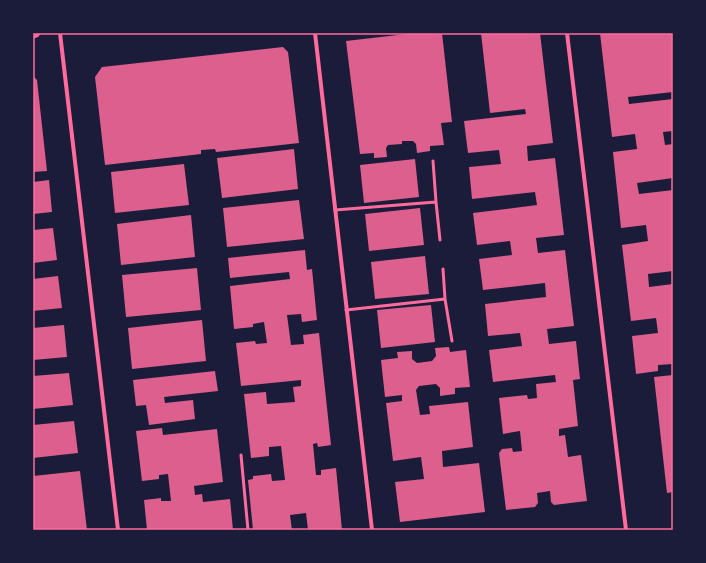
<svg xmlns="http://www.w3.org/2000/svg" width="706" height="563" viewBox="0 0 706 563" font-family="Arial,sans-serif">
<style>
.building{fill:#dd5f8e}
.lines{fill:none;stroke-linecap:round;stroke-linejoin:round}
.service{stroke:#ff6b9d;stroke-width:3}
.minor{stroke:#ff6b9d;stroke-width:4}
.primary{stroke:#ff6b9d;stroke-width:10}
.neatline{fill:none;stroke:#ff6b9d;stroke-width:1.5}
</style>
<rect width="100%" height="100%" fill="#1b1b3a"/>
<path class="building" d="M415,33h27l10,89 -11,1 3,22 -14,1v5l-13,2 -1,-9 -3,-3h-11v3l-14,1 -2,3 1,9 -13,1v-5l-14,1 -14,-113z
M481,33h59l13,110 -26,3 1,15 27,-3 9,77 -28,3 2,15 27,-3 9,76 -27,3 2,15 27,-3 4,38 -7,1 5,46 -19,3v7l6,-1 3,22 13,-2 6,46 -33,4 -3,-3 -1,-11 -13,2 1,10 -3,4 -29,3 -7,-57 3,-4 10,-1 1,4 9,-1 -2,-20 -17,3 -4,-36 28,-3 1,4 9,-1 -1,-14 20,-2 -1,-7 -62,7 -4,-32 33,-4 -2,-13 -32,3 -3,-32 61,-7 -1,-14 -62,7 -4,-31 33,-4 -2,-14 -33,4 -4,-32 64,-8 -2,-13 -63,7 -3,-32 32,-3 -2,-14 -31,3 -4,-32 62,-7 -1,-5 -35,4z
M600,33h73v59l-45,5 1,7 44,-5v32l-10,1 2,13 8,-1v34l-36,5 2,11 34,-4v81l-25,3 1,13 24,-3v80l-15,1v6l-22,3 -4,-38 26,-3 -2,-15 -25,3 -9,-76 26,-4 -2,-16 -25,3 -8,-76 24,-3 -2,-15 -23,3z
M283,47l5,5 11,91 -83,9 -1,-3 -14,1v4l-96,11 -10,-88 7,-10z
M33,76l4,4 10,91 -14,1z
M294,149l4,40 -76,9 -5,-40z
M415,159l4,38 -55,6 -4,-38z
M184,164l5,41 -74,8 -4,-41z
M49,180l3,32 -19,2v-32z
M299,200l5,39 -77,8 -4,-39z
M420,208l4,37 -55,6 -4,-37z
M191,215l4,42 -74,8 -4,-41z
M53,228l4,32 -24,3v-33z
M305,250l2,20 5,-1 5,51 -15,2 -1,-8 -14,1 4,30 13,-1 -1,-9 16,-2 12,112 -13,2 -1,-4 -4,1 3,31h5v-5l15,-2 6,62h-34l-2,-17 -16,2 2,15h-39l-5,-50 5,-1v-3l18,-2 1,7 13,-1 -4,-34 -12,1v9l-18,2 -7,-64 22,-2 1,12 28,-2 -2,-15 8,-1v-6l-60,6 -5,-43 19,-2 1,3 11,-1 -3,-21 -11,2v3l-19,2 -4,-43 60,-7 -1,-7 -59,6 -2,-20z
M425,256l4,38 -54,5 -4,-37z
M197,268l4,42 -75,7 -4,-42z
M58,276l4,32 -29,3v-32z
M431,305l4,37 -54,6 -4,-38z
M202,320l4,41 -74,8 -4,-41z
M64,325l3,32 -34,3v-32z
M449,347l1,5 16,-2 4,37 -15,1v6l-15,2v-8l-4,-4 -17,2 -3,4 4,25 10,-1 -1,-8 39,-4 5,45 -31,4 1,16 36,-4 6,49 -85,10 -5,-40 29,-3 -3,-22 -28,4 -7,-58 16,-2v-6l-17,2 -4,-37 17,-2 -1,-6 15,-1v8l5,4 15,-2 4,-5 -1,-8z
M215,371l3,20 -54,6 1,6 28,-3 2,19 -46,6 -3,-20 -10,1 -3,-26z
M69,373l4,32 -40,4v-33z
M673,375v117l-6,1 -13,-116z
M74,421l4,32 -45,5v-33z
M162,428l1,7 54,-6 6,53 -29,4 1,9 7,-1 1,8 27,-3 3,31h-86l-3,-30 17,-2v3h10l-3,-27 -9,1v4l-17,2 -6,-50z
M80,471l7,59h-54v-54z"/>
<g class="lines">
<path class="service" d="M433,161l3,41
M335,210l101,-8 4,38
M443,269l2,30
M346,310l99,-11 7,42
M241,455l7,75"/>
<path class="minor" d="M60,33l58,497
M315,33l57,497
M567,33l59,497"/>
<path class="primary" d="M33,33h2"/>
</g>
<rect width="706" height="563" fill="none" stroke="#1b1b3a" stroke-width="68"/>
<rect x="34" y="34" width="638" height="495" class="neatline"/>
</svg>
